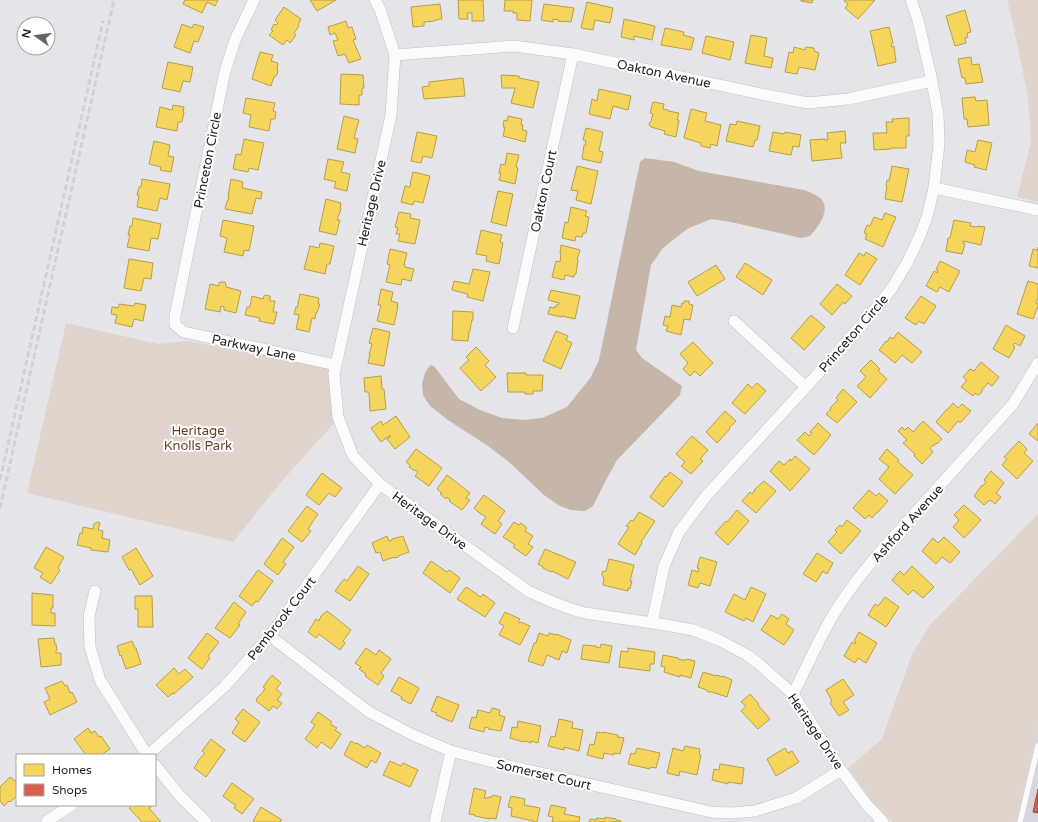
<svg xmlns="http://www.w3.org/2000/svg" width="1038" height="822" viewBox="0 0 1038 822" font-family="'Varela Round',sans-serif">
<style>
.built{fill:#d8d5e0}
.green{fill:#e0d3cc}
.water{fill:#c6b5a9}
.homes{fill:#f6d55c;stroke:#b69e4a}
.shops{fill:#d6604d;stroke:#9f4c40}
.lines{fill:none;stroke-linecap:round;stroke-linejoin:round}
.service-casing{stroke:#c0bfc3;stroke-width:6}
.minor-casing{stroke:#c0bfc3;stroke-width:12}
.service{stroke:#fbfbfc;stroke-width:5.5}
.minor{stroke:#fbfbfc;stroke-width:11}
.rail{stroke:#d1d0d1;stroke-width:3;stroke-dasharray:6 3;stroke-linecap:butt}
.labels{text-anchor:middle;stroke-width:4;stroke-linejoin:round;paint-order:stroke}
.street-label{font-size:13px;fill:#1f1e21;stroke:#fff}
.park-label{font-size:13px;fill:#684222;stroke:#fff}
</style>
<rect width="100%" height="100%" fill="#e5e4e9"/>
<path class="built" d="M1038,719v103h-24z"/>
<path class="green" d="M1007,0h31v202l-21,-5 14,-55 -3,-46 -17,-81z
M66,323l92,21 29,-3 146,25 3,55 -54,60 -49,61 -206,-49z
M1038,514v208l-23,100h-123l-18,-18 -26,-36 34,-29 30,-85 19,-30z"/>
<path class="water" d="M645,158l29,4 25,9 105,19c5,2 11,4 15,7 14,11 -1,30 -9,39l-9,2 -70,-16 -20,-3 -24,10 -24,19 -12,17 -15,85 6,8 40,28 -2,9 -63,65 -13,24 -11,22 -8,5 -14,-1 -11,-4 -16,-11 -35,-33 -21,-16 -40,-26 -18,-14 -7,-11 -1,-12 3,-10 5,-8 4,1 25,33 21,11 22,8 21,2 19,-2 25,-11 24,-30 8,-17 41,-198z"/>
<path class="homes" d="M185,0h33l-3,6 -8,-4 -5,11 -19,-9z
M310,0h26l-19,11z
M458,0h25l1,21h-12v-8h-5l1,6h-9z
M505,0h27l-2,21 -13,-1v-7h-4v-2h-9z
M801,0h12l-1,3 -11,-2z
M846,0h29l-17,19 -13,-11 3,-4 -4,-3z
M587,2l26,6 -3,15 -15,-3 -2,10 -12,-2z
M440,4l2,15 -7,1v1l-11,1v4l-11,1 -2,-20z
M544,4l30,4 -3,14 -7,-1v1l-6,-1 1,-1 -6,-1v3l-12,-2z
M284,7l17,12 -3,6 1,1 -5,7 2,2 -6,8 -3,-3 -4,5 -14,-10 4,-4 -2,-1 3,-6 2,1 2,-2 -3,-3z
M965,10l6,22 -4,1 1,4 -3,1 1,5 -11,3 -9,-30z
M624,19l31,7 -3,14 -18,-4v4l-13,-3z
M346,21l2,7 4,-1 4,12 -3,1 8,19 -12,4 -4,-9 -7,2 -5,-15 5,-1 -3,-7 -5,2 -2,-8z
M182,24l10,4 2,-4 10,3 -6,15 -4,-1 -4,12 -16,-6z
M889,27l4,16 -2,1 1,3 2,-1 2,16 -18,4 -8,-35z
M665,28l19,4 -1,3 11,3 -3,12 -30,-5z
M751,35l16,3 -3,18 9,2 -2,10 -26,-5z
M706,36l28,6 -4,18 -28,-7z
M794,47l11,3 1,-3 8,1v3l5,2 -4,17 -16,-3 -2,7 -12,-2 4,-20 4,1z
M260,52l13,3 -2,6 7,2 -1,6 1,3 -2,4 -2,1 -3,9 -19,-7z
M971,57l1,8 7,-1 4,18 -17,2 -1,-6h-3l-4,-19z
M168,62l25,5 -3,15 -7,-1 -3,11 -18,-4z
M341,74l22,1 1,13h-2v7h-3v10l-19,-1z
M501,75l18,1v2l20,4 -6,26 -22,-5 4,-15h-13z
M463,78l2,18 -41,3 -2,-12 7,-1v-4z
M599,89l32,7 -3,14 -15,-4 -3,13 -21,-5 3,-15 5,2z
M975,97l1,4 11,-1 2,25 -21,2 -1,-8h-3l-2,-21z
M246,98l29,5 -2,8 3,1 -1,7h-4l-2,12 -20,-4 2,-12 -8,-2z
M653,102h1l10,2 -1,5 5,1v1l11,2 -2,7h2l-3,17 -12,-3 1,-3 -14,-4 -2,-2 1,-3 1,-1 2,-7 -3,-1z
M173,105l11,2 -1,5h1l-2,10h-4l-1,9 -21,-4 4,-20 12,3z
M691,109l16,4 -2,8 16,4 -4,21 -6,-2 -1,4 -9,-2v-3l-17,-5z
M344,116l15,4 -5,18 4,1 -3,14 -18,-4z
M508,116l14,3 -1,6h2l-1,5 5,1 -2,11 -22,-6 2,-9h-2l1,-7 3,1z
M909,118v18h-3v12h-15v1l-17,1 -1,-17h14l-1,-11h7l-1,-3z
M737,121l23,5 -3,14h-2l-2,7 -27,-6 4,-17 6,1z
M586,128l17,4 -4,19 4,1 -2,11 -19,-4 2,-14 1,1 1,-5 -3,-1z
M845,131l1,12h-6l2,15 -30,3 -2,-21 15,-1v1h3l-1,-7z
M417,132l20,4 -5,22 -9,-2 -2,7 -10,-2z
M773,132l11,2 1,-2 16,3 -2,12 -6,-1 -2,9 -22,-4z
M244,139l20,4 -6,27 -9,-2 -1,4 -15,-3 3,-15 5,1z
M978,140l14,3 -6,27 -12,-3 1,-2 -10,-3 2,-12 8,2z
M154,141l16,4 -2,11 6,1 -3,15 -11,-2 1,-3 -12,-3z
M507,153l12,2 -3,12 2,1 -3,16 -16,-4 2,-7h-2l2,-9 4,1z
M328,159l16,3 -3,10 9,2 -3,17 -13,-3 2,-6 -12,-3z
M577,166l21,5 -7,33 -15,-4 2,-9 -7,-1z
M892,166l17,3 -7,33 -17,-3 2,-12h-1l1,-7 2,1z
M413,172l17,4 -7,27 -9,-2 -1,4 -12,-3 4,-16 5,1 1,-3h-1z
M142,179l28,5 -3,16 -7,-2 -3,13 -20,-4 2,-12h-2l2,-8h2z
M231,179l12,3 -1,6 20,4 -1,7 -5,-1 -4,16 -27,-5 2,-8h1l1,-5h-1z
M498,191l15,3 -7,32 -15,-4z
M326,199l15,4 -1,6h1l-4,11h3l-4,15 -17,-4z
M571,207l16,4 -2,5 4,1 -3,16h-3l-1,4 -6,-1 -1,5 -13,-3 3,-16 3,1z
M399,212l12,2 -1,4 10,2 -5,24 -17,-3 2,-7h-4l2,-6 -3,-1z
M885,213l11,4 -13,30 -18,-8 2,-5 -3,-1 3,-8 3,1 4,-9 8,3z
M133,218l28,6 -3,15 -7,-1 -2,13 -22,-4 3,-12h-2l2,-9h2z
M223,220l31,6 -5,25 -5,-1 -1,6 -19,-4 3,-14 -7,-2z
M954,220l17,3 -1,3 7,1 1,-1 7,1 -4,18 -18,-4v2l2,1 -3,10 -16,-3 2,-13h2z
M481,230l21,5 -2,7 3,1 -4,21 -13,-3 1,-5 -11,-2z
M320,243l14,3 -4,18h-3l-2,10 -21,-5 6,-23 9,2z
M561,245l19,5 -3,10h1l-2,14 -2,1v2l-9,-2 -1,5 -12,-3 4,-16 4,1 1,-8 -1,-1z
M1038,247v21l-9,-2 4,-17 4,1z
M390,249l17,4 -3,12h1v2l9,2 -3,12 -9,-2 -1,6 -15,-3 4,-17 -3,-1z
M866,252l11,7 -17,26 -15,-10 14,-22 5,3z
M129,259l24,4 -2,16 -7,-1 -3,13 -17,-3z
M940,261l20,10 -11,21 -9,-5 -3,5 -11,-6 8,-15 3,2 1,-3h-2z
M745,263l27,17 -9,15 -27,-18z
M716,265l9,14 -28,17 -9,-14z
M473,269l17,3 -7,29 -16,-4 1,-3 -16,-4 2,-9 15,3z
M1028,281l10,3v14l-2,5 2,1v2l-5,13 -16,-5z
M221,282h4l1,3v2l15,4 -5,22 -12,-3v-3l-3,-1 -1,6 -15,-3 5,-25 9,2v-3z
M837,284l15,12 -7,8 -2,-2 -11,13 -12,-11z
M381,289l12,3 -2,9 7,2 -1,3h1l-4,19 -17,-4 4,-16h-3z
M551,290l29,6 -5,23 -13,-3v1l-14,-3 2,-7 5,1 1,-3h2l1,-2 -11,-3z
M300,294l19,4 -1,6h2l-3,9h-1l-1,6 -3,-1 -3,14 -13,-3 3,-14 -5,-1 2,-7 1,1z
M265,295l5,1v5h5l-2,11h4l-3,12 -15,-3 1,-3 -15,-3 2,-8h3l2,-11 11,3 1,-3z
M921,296l15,10 -12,18 -5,-3 -3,4 -11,-7z
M684,301h5v3l4,1 -3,15 -6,-1 -3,16 -15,-4 2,-5 -5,-1 2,-9 5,1 2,-12 9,2 1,-4h2z
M135,303l11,2 -3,16 -9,-2 -2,8 -17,-4 2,-8 -6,-1 1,-7 6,1 1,-4 15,2z
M453,311l20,1v8h-1l-1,4 -1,7h-1l-1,10 -16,-1z
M811,315l14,12 -21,23 -13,-12z
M1006,325l19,11 -5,10 -5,-3 -2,3 2,1 -6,11 -16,-9z
M373,328l17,4 -6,34 -16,-3 2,-8h-1l3,-11 -3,-1z
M556,331l12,5 -2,4 6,3 -11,26 -18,-8z
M898,332l24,20 -10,11 -10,-8 -7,8 -16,-13 7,-9 1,1 3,-5 3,2z
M693,342l20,21 -13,13 -5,-5 -5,5 -7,-7 5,-6 -8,-9z
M476,347l13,14 -4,4 11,12 -15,14 -21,-23 9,-8 -3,-3z
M871,360l9,9 -2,2 9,8 -17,19 -13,-12 9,-9 -6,-6z
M981,362l18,15 -7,9 -4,-3 -6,7v2l-2,2 -2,1 -3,-2 -2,3 -12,-9 6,-7 -4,-3 7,-8 4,2z
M507,373h19v2h17l-1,16h-9v3h-8v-2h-17z
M381,376l1,13h2l2,20 -16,2 -1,-19h-4l-1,-14z
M757,383l9,8 -21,23 -13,-11 16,-19 4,4z
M843,389l14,13 -20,21 -11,-9 5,-5 -1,-1 8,-8 -2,-2z
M953,403l5,5 4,-4 9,7 -11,12 -2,-2 -10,12 -12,-11 10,-12h1z
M725,411l11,10 -7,7 1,1 -13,14 -11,-11z
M396,416l14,21 -15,12 -8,-10 4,-3h-2l-8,6 -10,-14 10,-7 2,4z
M923,421l19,18 -5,5 -1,-1 -2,3 -1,-1 -3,3 3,4 -11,12 -8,-8 1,-2 -12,-11 4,-3 -9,-9 4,-4 3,3 3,-3 5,5z
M818,423l13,12 -17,20 -17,-15 8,-8 4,4 3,-3 -2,-1z
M1038,423v18l-9,-7z
M692,436l16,14 -8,9 3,2 -12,13 -10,-8 4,-4 -9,-8z
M1019,441l8,8 -3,4 9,8 -16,18 -15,-14 5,-6 -3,-2z
M416,449l26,19 -13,18 -14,-10 3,-4 -2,-2 -1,1 -6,-4 1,-2 -4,-3z
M887,449l12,11 -2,1 16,14 -18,19 -16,-15 10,-12 -10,-8z
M795,456l15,13 -20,22 -20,-20 9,-10 5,4 6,-6 1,2z
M991,471l13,12 -8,10 5,4 -6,7 -5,-4 -6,5 -10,-9 8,-11 1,1 3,-4 -2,-2z
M670,472l13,10 -20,25 -13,-10 15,-21 1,1z
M322,473l20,15 -7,9 -6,-4 -10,12 -13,-10z
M447,475l23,18 -4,5 4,2 -8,10 -13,-9 1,-1 -3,-3 -1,2 -6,-5 2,-1 -5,-4z
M764,481l12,10 -20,22 -14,-12 8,-9 2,2 3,-4h-1z
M869,490l7,6 3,-3 9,8 -10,11h-1l-5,6 -3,-3 -4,4 -12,-11z
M484,495l21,16 -7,10 4,3 -7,10 -14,-10 5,-7 -8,-5 -4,-4z
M964,505l17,15 -17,18 -11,-11 6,-7 -5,-5z
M307,506l11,8 -10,15 3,2 -9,11 -14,-11z
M737,510l12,11 -21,24 -13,-12 11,-12 1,1z
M639,512l16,9 -14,21 1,1 -7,12 -17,-11 11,-17 -3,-1 5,-6 2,1z
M847,520l14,11 -20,23 -13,-12 9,-10 -2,-2 5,-5 2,2z
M97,522l3,1 -2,7 5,1 -1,7 8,2 -2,12 -17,-2v-2l-14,-3 3,-12 2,1 1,-7 10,2 1,-5z
M514,522l5,3 2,-2 6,5 -2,3 8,5 -5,8 5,3 -7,9 -13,-9 2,-2 -12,-8z
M387,536l2,5 3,-1v-1l11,-3 6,16 -11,4v1l-3,1 -1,-1 -11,4 -3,-9 -4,1 -4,-10z
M944,537l16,15 -10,11 -8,-6 -6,7 -14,-13 11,-13 5,5z
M282,538l12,9 -11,15 3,2 -8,11 -14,-11z
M46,547l18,10 -6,11 2,2 -9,14 -11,-7 3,-4 -9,-5z
M136,548l17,28 -13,9 -7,-12h1l-3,-4 -2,1 -7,-13z
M545,549l31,13 -8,17 -16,-8 -1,1 -8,-4v-1l-5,-3z
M817,553l16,10 -6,11 -4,-3 -7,11 -13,-8z
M700,557l17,5 -7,24 -10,-3 -2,5 -10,-3 4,-15 6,2 1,-4h-2z
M609,559l25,6 -4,16h2l-2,8 -2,-1v3l-25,-6 1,-7 -2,-2v-4l4,-1z
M431,561l16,11 2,-2 11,8 -10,15 -27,-20z
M358,566l11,8 -19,27 -15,-10 9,-12 3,2z
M912,566l22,21 -11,11 -10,-8 -5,5 -16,-15 8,-9 4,4z
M258,570l15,11 -15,21 -2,-1 -4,5 -13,-10z
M466,587l11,7v1l4,2 2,-3 12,9 -10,14 -28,-18z
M751,587l15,7 -13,28 -7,-4 -2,3 -19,-9 9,-18 11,6z
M32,593l21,2v13h-2v5h4v13l-23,-1z
M135,596h17l1,31h-15v-18h-3z
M885,597l14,10 -13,20 -18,-12 7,-11 3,2z
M234,602l12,10 -8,12 2,1 -10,13 -15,-10z
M327,611l24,19 -8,11 2,2 -5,7 -21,-16 -3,4 -8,-6 8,-13 3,2 2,-5z
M505,612l15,7 -2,3 2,1 1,-1 9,4 -10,19 -21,-10 5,-9 -5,-3z
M782,614l7,5 -3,5 8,6 -10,15 -23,-15 10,-15 7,4z
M859,632l18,11 -11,20 -8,-5 -3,5 -11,-7 8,-14 3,2 1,-2 -2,-1z
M207,633l12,9 -11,14 2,2 -8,11 -14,-11z
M539,633l9,3 1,-3 7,2v-1l15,6 -4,13 -5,-2 -3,9 -12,-5 -4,11 -15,-5 6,-18h2z
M54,638l1,6h1l1,6h-1v3h5v12l-20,2 -3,-28z
M132,641l3,7h1l5,16 -15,5 -5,-14 -1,1 -3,-10z
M601,644l11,2 -3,17 -28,-4 2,-14 13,1v1l4,1z
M366,648l10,7 3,-5 12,9 -10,14 3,3 -6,9 -13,-9 1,-2 -7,-5 2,-2 -6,-4z
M628,648l27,4 -1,12h-4v7l-31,-4 2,-16 7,1z
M663,655l15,3v1l4,1h4l1,-1 8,2 -4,17 -11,-3v2l-16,-5 1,-5 -4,-1z
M174,668l5,6 6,-5 8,8 -19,17 -1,-1 -5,4 -12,-12z
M703,672l13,4v-1l6,2 1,-1 9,4 -5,17 -15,-5h-4l-1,-2 -9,-3z
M272,675l9,8 -5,6 6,5 -5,6 5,3 -5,6 -4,-3 -4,5 -13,-10 1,-3 6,-6 2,-4 -2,-1z
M399,677l20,11 -8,16 -10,-5 1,-2 -11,-6z
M843,679l11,16 -11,7 6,8 -10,6 -9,-13 2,-2 -6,-11z
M62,681l3,5 2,-1 3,8 2,-1 5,10 -27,13 -6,-13 6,-3 -5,-11z
M750,694l9,10 -1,1 12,14 -12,10 -17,-18 5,-5 -5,-4z
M437,696l22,9 -7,17 -16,-7 1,-2 -6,-2z
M492,708l8,2 -1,5 6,2 -4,14 -13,-2 1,-1 -4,-1 -1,5 -15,-4 3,-11 4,1 2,-8 12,3z
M243,709l17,13 -15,20 -13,-9 7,-11 -4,-3z
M318,712l14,10 -2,2 7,4 -2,2 6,4 -10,15 -10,-7 -4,6 -12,-9 10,-14 -4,-3z
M559,719l14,3 -1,6 11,2 -4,21 -15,-4v3l-16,-4 3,-10 4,1z
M518,721l23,5 -3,17 -7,-2v2l-6,-2 -1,1 -14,-4 2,-11 5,1z
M88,728l3,5 4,-2 4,6 2,-1 9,13 -9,6 -2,-1 -13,1 -12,-16z
M597,732l6,1v-1l15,3v2l6,1 -4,16 -6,-1v2l-10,-2 -1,6 -16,-4 3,-11 4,1z
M211,739l14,11 -19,27 -12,-9 4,-6h-1l8,-9 -3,-2z
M351,741l5,3 1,-1 8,5 2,-3 14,8 -5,10 -5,-3 -4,8 -23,-13z
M685,746l15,3 -1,5 2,1 -4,20 -17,-4 -1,5 -12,-3 6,-25 10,3z
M637,748l23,5 -4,15 -6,-1v2l-22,-5 3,-11 4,1z
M785,748l3,5 4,-2 7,11 -23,14 -9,-17z
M390,761l11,5 2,-3 15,7 -8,17 -27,-12z
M720,764l24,4 -2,16 -14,-2v2l-16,-4 2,-11 5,1z
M10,777l5,4 2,-1v16l-7,6 -1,-1 -5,5 -4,-5v-14z
M232,783l22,16 -12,15 -8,-6 2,-3 -4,-2 -9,-7z
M474,788l12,3 -2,7h4l1,-1h3l1,-2 8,2 -5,22 -6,-1v1l-15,-3v-1l-6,-1z
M511,796l14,3 -1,6 16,3 -3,14 -26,-6 1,-8 -4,-1z
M132,805h19l1,1 -3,2 12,14h-19l-13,-14z
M551,805l15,3 -2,6 16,3 -1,5h-27l1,-5 -5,-1z
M261,807l21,13 -2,2h-25l-2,-1z
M605,817l11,2v1l5,1 -1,1h-31l1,-3 6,1 1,-2 8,1z"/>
<path class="shops" d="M1038,789v24l-5,-1z"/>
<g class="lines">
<g class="service-casing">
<path id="service" d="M1020,822l18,-76"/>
</g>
<g class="minor-casing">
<path id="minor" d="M254,0l-19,40 -10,31 -50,245v9l9,7 152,33
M375,0l5,9 15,46 -4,60 -57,259 4,43 15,39 27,28 148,107c19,9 37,17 57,22l81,12 27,5 26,10 28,15 11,8 35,31 48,76 25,34 17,18
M395,55l119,-9 59,8 198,42 37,7 40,-4 84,-18
M934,188l104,22
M734,321l72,66
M513,328l60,-274
M95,591l-6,25 1,31 10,33 47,75
M652,623l12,-57 15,-34 27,-36 100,-109 67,-75 19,-24 15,-25 12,-25 8,-21 7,-29 5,-44 -1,-30 -6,-33 -14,-61 -7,-20
M270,636l99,76 44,23 38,16 50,13 210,48 20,1 24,-2 41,-13 45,-28
M793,694c14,-27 26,-56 42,-82 13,-21 28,-40 44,-59l134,-149 25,-41
M148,755l76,-68 46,-51 110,-152
M155,765l24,30 27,27
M47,821l25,-16
M435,822l16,-71"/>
</g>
<use href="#service" class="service"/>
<use href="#minor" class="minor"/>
<path class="rail" d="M0,480l103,-459
M0,508l114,-508"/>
</g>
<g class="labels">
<g class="street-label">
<text transform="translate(664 73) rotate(12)" y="5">Oakton Avenue</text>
<text transform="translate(207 160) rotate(-79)" y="5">Princeton Circle</text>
<text transform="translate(543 191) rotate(-78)" y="5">Oakton Court</text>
<text transform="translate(371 203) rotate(-77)" y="5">Heritage Drive</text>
<text transform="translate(853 333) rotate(-49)" y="5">Princeton Circle</text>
<text transform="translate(254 347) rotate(12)" y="5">Parkway Lane</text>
<text transform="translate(430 520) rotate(36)" y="5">Heritage Drive</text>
<text transform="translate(907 523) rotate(-48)" y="5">Ashford Avenue</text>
<text transform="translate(281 618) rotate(-52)" y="5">Pembrook Court</text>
<text transform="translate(816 731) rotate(56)" y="5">Heritage Drive</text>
<text transform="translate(544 774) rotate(13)" y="5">Somerset Court</text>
</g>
<g class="park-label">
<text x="198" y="435">Heritage<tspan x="198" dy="15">Knolls Park</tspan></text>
</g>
</g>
<rect x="16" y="754" width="140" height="52" fill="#ffffff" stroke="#a5a5a6"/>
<rect x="24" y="764" width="20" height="12" fill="#f6d55c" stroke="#a5a5a6"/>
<text x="52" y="774" font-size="12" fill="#1f1e21">Homes</text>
<rect x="24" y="784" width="20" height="12" fill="#d6604d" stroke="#a5a5a6"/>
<text x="52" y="794" font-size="12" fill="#1f1e21">Shops</text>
<g transform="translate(36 36) rotate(284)"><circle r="19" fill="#ffffff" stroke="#a5a5a6"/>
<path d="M0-3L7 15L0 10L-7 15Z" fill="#646367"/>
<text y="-6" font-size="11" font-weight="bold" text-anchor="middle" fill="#1f1e21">N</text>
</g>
</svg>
